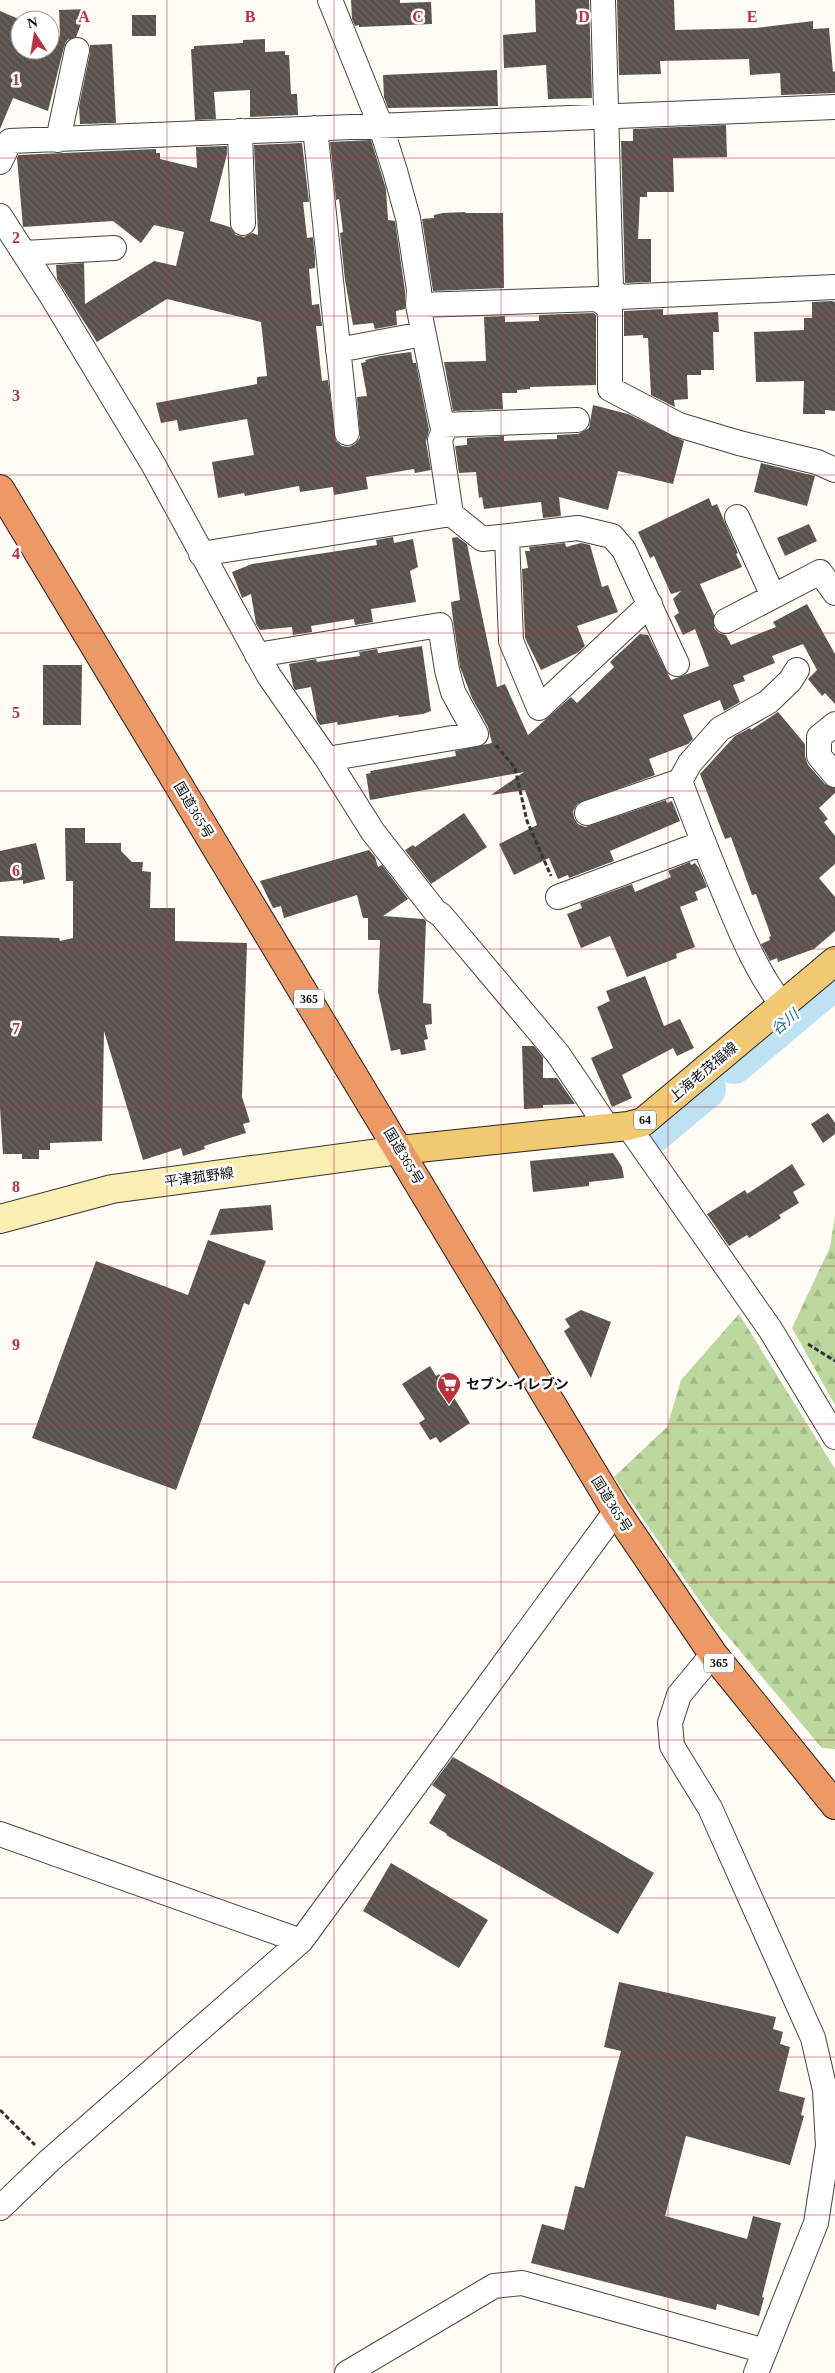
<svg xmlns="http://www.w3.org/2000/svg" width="835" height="2373" viewBox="0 0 835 2373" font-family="'Times New Roman','Noto Sans JP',serif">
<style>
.forest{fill:url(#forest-firs)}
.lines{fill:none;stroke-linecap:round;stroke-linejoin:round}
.river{stroke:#bce2f3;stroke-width:40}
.building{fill:url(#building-back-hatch)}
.street-casing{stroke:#444;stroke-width:26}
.secondary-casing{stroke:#333;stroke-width:30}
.primary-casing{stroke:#222;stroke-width:30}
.highway-casing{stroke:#222;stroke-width:30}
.path{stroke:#333;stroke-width:3;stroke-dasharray:5 2.5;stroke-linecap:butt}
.street{stroke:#fff;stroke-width:24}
.secondary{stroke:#fbeeb3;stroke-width:28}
.primary{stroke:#f1c972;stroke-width:28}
.highway{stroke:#ed9965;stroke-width:28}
.grid{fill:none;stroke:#bb2f3f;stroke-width:1;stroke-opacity:0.55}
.labels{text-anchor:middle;stroke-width:5;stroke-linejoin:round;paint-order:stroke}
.shield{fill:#fff;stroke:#585858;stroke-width:1}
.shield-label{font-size:12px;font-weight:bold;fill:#111}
.street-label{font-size:14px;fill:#111;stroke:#fff}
.poi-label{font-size:14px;font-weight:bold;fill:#111;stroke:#fff;text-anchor:start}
.water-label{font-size:15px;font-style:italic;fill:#1f6f9d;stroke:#fff}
.grid-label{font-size:16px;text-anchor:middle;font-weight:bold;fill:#bb2f3f;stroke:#fff;stroke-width:5;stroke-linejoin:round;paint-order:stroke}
</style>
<defs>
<pattern id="forest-firs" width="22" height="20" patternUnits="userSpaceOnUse" patternTransform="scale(1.25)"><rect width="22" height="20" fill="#bdd89f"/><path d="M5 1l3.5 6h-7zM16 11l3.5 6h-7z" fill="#a1b888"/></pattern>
<pattern id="building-back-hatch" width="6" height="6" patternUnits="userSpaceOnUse" patternTransform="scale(1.25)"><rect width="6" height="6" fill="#59514d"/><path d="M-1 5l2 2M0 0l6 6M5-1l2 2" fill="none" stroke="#6c6662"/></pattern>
</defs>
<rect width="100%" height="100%" fill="#fefcf5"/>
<path class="forest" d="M835,1216v189l-43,-77 38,-81z
M739,1314l96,155v280l-13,-1 -114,-135 -94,-136 53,-50 14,-47z"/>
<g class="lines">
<path class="river" d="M734,1064l101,-85
M646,1139l60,-50"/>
</g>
<path class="building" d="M351,0h49v3l31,-1 1,22 -73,3v-2l-4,1 -3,-7z
M535,0h54l3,98 -44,1 -2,-34 -42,3 -1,-33 33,-3z
M617,0h57l1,30 81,-2 57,-7v8l16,-1 4,44 2,-1v22l-54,2 -1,-22 -30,2 -1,-16 -89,2 1,13 -42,1z
M87,9l-11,28 -9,3 -3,7 -16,64 -35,-13 -13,31v-118l21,9 -1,30h30v-18l10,4 -1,-26z
M132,15h24v21h-24z
M265,39v13l20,-1v4h4l2,39h6l1,21 -48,2v-27l-36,2 2,27 -21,1 -4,-71h3v-3l49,-3v-3z
M112,44l4,79 -36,1 -1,-18 11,-53v-8z
M497,70l1,36 -110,2 -4,-11 -1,-22z
M726,125l1,32 -54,1 1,34h-27v5h-7l-2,42h13v43l-26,1 -4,-142h12v-12z
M371,140l15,49 2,31 7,1 10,70v18l-9,2 1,14 -22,4 -2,-6 -20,2 -8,-45 -5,-47 3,-1 -4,-33 -3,1 -6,-58z
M302,143l7,59h-6l4,36 6,-1 2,21v10l-6,1 3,36 7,-1 3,22h-6l6,55 6,-1 8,61 6,5 7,1 6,-3 5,-6 -3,-41 10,-1 -6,-33 5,-1 -1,-2 15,-4 31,-4 2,11h3l13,67 -3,12 5,28 -16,3 -1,-4 -48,8 2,12 -34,6 -1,-8 -33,5 -1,-6 -54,10 -1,-3 -26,5 -6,-36 42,-7 -7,-36 -68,12 -2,-11 -16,3 -5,-20 101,-19v-7l10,-1 -6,-54 -94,-23 -70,43 -40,-63 -1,-14 28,-2 1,41 69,-43 22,5 8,-34 -30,-7 -13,18 -28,-22 -90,6 -6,-69 1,-3 138,-6v4h4v6l37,9 -1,-21 31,-1v8l-17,67 20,6 6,8 8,2 8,-4 6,2 -4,-90z
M465,212v1h38l1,75 -71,3 -11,-72 12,-1v-3l9,-2z
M832,301l3,1v109l-10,-1v4h-22l1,-33 -48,1 -2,-50 50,-2v-12h8v-16z
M663,309v6l55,-3 1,20h-6l1,38h-13v5h-14l1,24 -14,1 1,7 -24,-12 -3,-57h-5v-3l-19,1v-25z
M593,313l3,2v70l-66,2v2l-13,1v3h-15l1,16 -50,2 -9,-49 42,-1 -2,-44 21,-1v6l34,-1v-6z
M593,405l35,9 56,27 -11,43 -55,-13 -10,39 -49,-13 2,19 -18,2 -2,-16 -57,7 -2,-12 -3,1 -3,-26 -17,1 -4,-27 12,-1v-7l37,-2v5l53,-2v-4l21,-1 11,-6z
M761,463l54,13 -8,30 -53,-14z
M709,498l3,8 5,-2 21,49 -2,1 6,13 -42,17 14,31v13l5,5 7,2 5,10 45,-18 -3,-5 34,-18 28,50v50l-10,-11 -3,3 -14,-17 9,-9 -14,-26 -31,12 3,7 -32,13 2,5 -12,4 7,17 -16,9 -4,-11 -37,15 10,24 -5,5 -39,15 6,16 -78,29 -4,7 1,7 4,6 7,3 81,-27 1,3 5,-2 8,20 -70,30 4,10 -45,17 -1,-3 -10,4 -9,-21 -35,17 -15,-31 38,-19 -12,-35 -34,5 33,-23 -154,28 -4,-26 5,-1 -1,-2 86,-15 -1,-5 37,-8 -4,-16 -16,-29 -12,-31 -7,-47 -2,-18 9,-2 -8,-62 5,-1 10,7 30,143 8,-3 23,51 43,-38 6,6 37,-36 -4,-5 30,-28 8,1 23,45 38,-14 -14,-37 -12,6 -9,-19 5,-3 -6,-14 8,-8 -10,3 -17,-38 -4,2 -12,-26z
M809,524l8,17 -32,15 -8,-18z
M393,537l1,6 19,-4 5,28 -8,4 6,31 -45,7 2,13 -18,3 -1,-6 -43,7 1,6 -19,3 -1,-8 -32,3 -4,-6 -5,-30 -9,4 -10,-26 20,-8 125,-19 -1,-5z
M565,543l1,4 15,-4 9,2 12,42 6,-2 10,27 -41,14 8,20 -8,7 -36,17 -16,-32 -3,-69 6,-1 -3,-17h5l-1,-4z
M422,646l9,65 -8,3 -24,3 -1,-2 -60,10 -1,-3 -17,3 -3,-5 -6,-33 -16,3 -2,-4 -4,-22 27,-5 1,3 43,-6 -1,-4 18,-3 1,4z
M43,665h39l-1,60h-38z
M778,712l27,32v12l3,9 17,19 10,4v5l-16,15 9,11 -4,3 11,14v28l-16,14 16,19v34l-21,18 -36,13 -1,-4 -7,3 -9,-17 9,-4 -1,-3 2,-1 -15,-42 -4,1 -21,-58 -6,2 -25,-65 35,-38 15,-8 1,2z
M464,813l23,34 -56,37 -26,-34 8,-5 2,2z
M65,828h20v15h36v8l11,11h11l-1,9 9,1 -1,36h25v33l72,2 -5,154 8,25 -7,2 3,9 -42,13 1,3 -22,7 -2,-8 -38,12 -39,-129 -2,110 -52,2v7h-11v9h-17v-5h-19l-3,-46v-172l59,2 1,3 13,-3v-57h-7z
M36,843l9,36 -22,5v-4l-23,2v-31z
M369,850l6,7 3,10 4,-2 26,34 -25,17 41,3 2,2 -3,82 8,1 1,20 -7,1 3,14 -4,1 2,10 -25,5 -1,-6 -9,2 -13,-59 2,-52h-12v-22h-5l-6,-23 -73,23 -3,-12 -8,2 -13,-27z
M690,862l1,3 4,-2 4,5 8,19 -12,5 3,8 -18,7 15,40 -19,7 1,4 -50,19 -17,-41 -29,12 -14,-34 15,-6 -2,-5 52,-19 3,8 36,-15 -3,-6z
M645,976l19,50 16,-7 14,29 -17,8 -4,-8 -51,27 10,23 -20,9 -21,-49 22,-10 -16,-41 13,-6 -4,-10z
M522,1046h12l9,11v21h14l18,26 -32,1v3l-19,1z
M828,1113l7,10v11l-12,9 -12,-19z
M613,1153l9,14 2,11 -35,4v4l-56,6 -3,-31z
M792,1164l13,21 -12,7 6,11 -20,12 2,3 -32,20 -2,-3 -18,11 -22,-32 38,-24 2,4z
M271,1205l2,25 -63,5 10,-26z
M208,1240l58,21 -17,44 -5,-2 -68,187 -144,-52 64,-177 92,34z
M581,1310l30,12 -20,56 -27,-47 6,-4 -5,-8z
M430,1366l6,10 3,-2 31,49 -30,20 -4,-6 -6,3 -11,-17 6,-4 -23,-35z
M453,1757l201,116 -36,61 -172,-99 1,-1 -18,-11 17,-28 -14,-10z
M391,1863l97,57 -29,48 -96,-57z
M619,1982l157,35 -3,12 10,3 -3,12 10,3 -11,44 26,7 -4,17 3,1 -14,49 -104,-29 -21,80 82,23 6,-23 28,7 -19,74 2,1 -5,18 -42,-12 -1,6 -185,-47 11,-39 22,6 11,-44 9,2 37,-137 -17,-4z"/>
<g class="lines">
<g class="street-casing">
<path id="street" d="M330,0l50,124 15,47 13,47 11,72 -1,15 24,120 135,-5
M603,0l8,288 8,9 216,-10
M315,128l32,305
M240,131l3,92
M58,140l19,-90
M0,162l10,-21 825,-34
M0,216l51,79 102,169 116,212 58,83 46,73 62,79 6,4 117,139 50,74
M24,253l90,-5
M418,305l180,-6 12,10v80l69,36 60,18 78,19 18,8
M338,350l85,-16
M446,425l-6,15 11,74
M737,517l36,79
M507,537l4,104 28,67 111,-104
M201,554l250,-40 31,25 96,-11 34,8 12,14 53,114
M726,621l94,-49 15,21
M257,655l183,-30 7,45 6,22 23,42 -149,25
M835,724l-16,13v19l16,19
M680,781c15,40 31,81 48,121 15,36 30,72 55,104
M587,813l93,-32 10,-18 30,-34 48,-27 22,-21 7,-11
M558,897l145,-54
M628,1126l142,203 65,108
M713,1654l-34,41 -9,28 2,23 38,62 103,230 12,52 3,56 -12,77 -60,150
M0,1834l301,107
M0,2208l50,-48 251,-219 315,-430
M347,2373l147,-87 28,-3 243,68"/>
</g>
<g class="secondary-casing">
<path id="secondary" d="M0,1219l112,-30 288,-39"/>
</g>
<g class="primary-casing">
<path id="primary" d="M400,1150l228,-24 15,-4 192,-161"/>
</g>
<g class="highway-casing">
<path id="highway" d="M0,489l616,1022 97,143 122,151"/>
</g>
<path class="path" d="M496,745l19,23 12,53 24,55
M808,1344l27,17
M0,2110l35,35"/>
<use href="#street" class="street"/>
<use href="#secondary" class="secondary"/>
<use href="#primary" class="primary"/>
<use href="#highway" class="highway"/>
</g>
<path class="grid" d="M167,0v2373M334,0v2373M501,0v2373M668,0v2373M0,158h835M0,316h835M0,475h835M0,633h835M0,791h835M0,949h835M0,1107h835M0,1266h835M0,1424h835M0,1582h835M0,1740h835M0,1898h835M0,2057h835M0,2215h835"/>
<defs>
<g id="supermarket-pin" transform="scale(1.25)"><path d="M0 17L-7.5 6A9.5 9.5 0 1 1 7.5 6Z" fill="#bb2f3f" stroke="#fff"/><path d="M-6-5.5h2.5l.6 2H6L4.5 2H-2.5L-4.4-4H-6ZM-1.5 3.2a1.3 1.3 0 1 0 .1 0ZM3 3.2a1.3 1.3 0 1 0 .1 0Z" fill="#fff"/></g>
</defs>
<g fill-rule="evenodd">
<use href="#supermarket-pin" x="449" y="1384"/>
</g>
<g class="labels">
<g class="shield">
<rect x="294" y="989.5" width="30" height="19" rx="4"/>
<rect x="634" y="1110.5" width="22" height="19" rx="4"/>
<rect x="704" y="1653.5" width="30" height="19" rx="4"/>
</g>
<g class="shield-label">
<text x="309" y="1003">365</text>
<text x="645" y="1124">64</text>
<text x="719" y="1667">365</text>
</g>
<g class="street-label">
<text transform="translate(194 810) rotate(59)" y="5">国道365号</text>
<text transform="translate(703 1072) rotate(-40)" y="5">上海老茂福線</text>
<text transform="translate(404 1156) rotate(59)" y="5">国道365号</text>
<text transform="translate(199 1177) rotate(-8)" y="5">平津菰野線</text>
<text transform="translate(612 1504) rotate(58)" y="5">国道365号</text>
</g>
<g class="poi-label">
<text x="466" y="1389">セブン-イレブン</text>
</g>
<g class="water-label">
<text transform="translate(785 1022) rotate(-40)" y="5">谷川</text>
</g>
</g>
<g class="grid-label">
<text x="84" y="22">A</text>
<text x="250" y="22">B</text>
<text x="418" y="22">C</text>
<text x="584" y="22">D</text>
<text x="752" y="22">E</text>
<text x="16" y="85">1</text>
<text x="16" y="243">2</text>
<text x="16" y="401">3</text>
<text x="16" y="559">4</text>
<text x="16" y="718">5</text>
<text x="16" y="876">6</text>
<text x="16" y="1034">7</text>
<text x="16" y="1192">8</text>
<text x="16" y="1350">9</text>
</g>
<g transform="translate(35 35) rotate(348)"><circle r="24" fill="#ffffff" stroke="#a0a0a0"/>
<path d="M0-4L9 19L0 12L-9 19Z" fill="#bb2f3f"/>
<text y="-8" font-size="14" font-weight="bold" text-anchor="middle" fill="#111111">N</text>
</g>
</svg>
